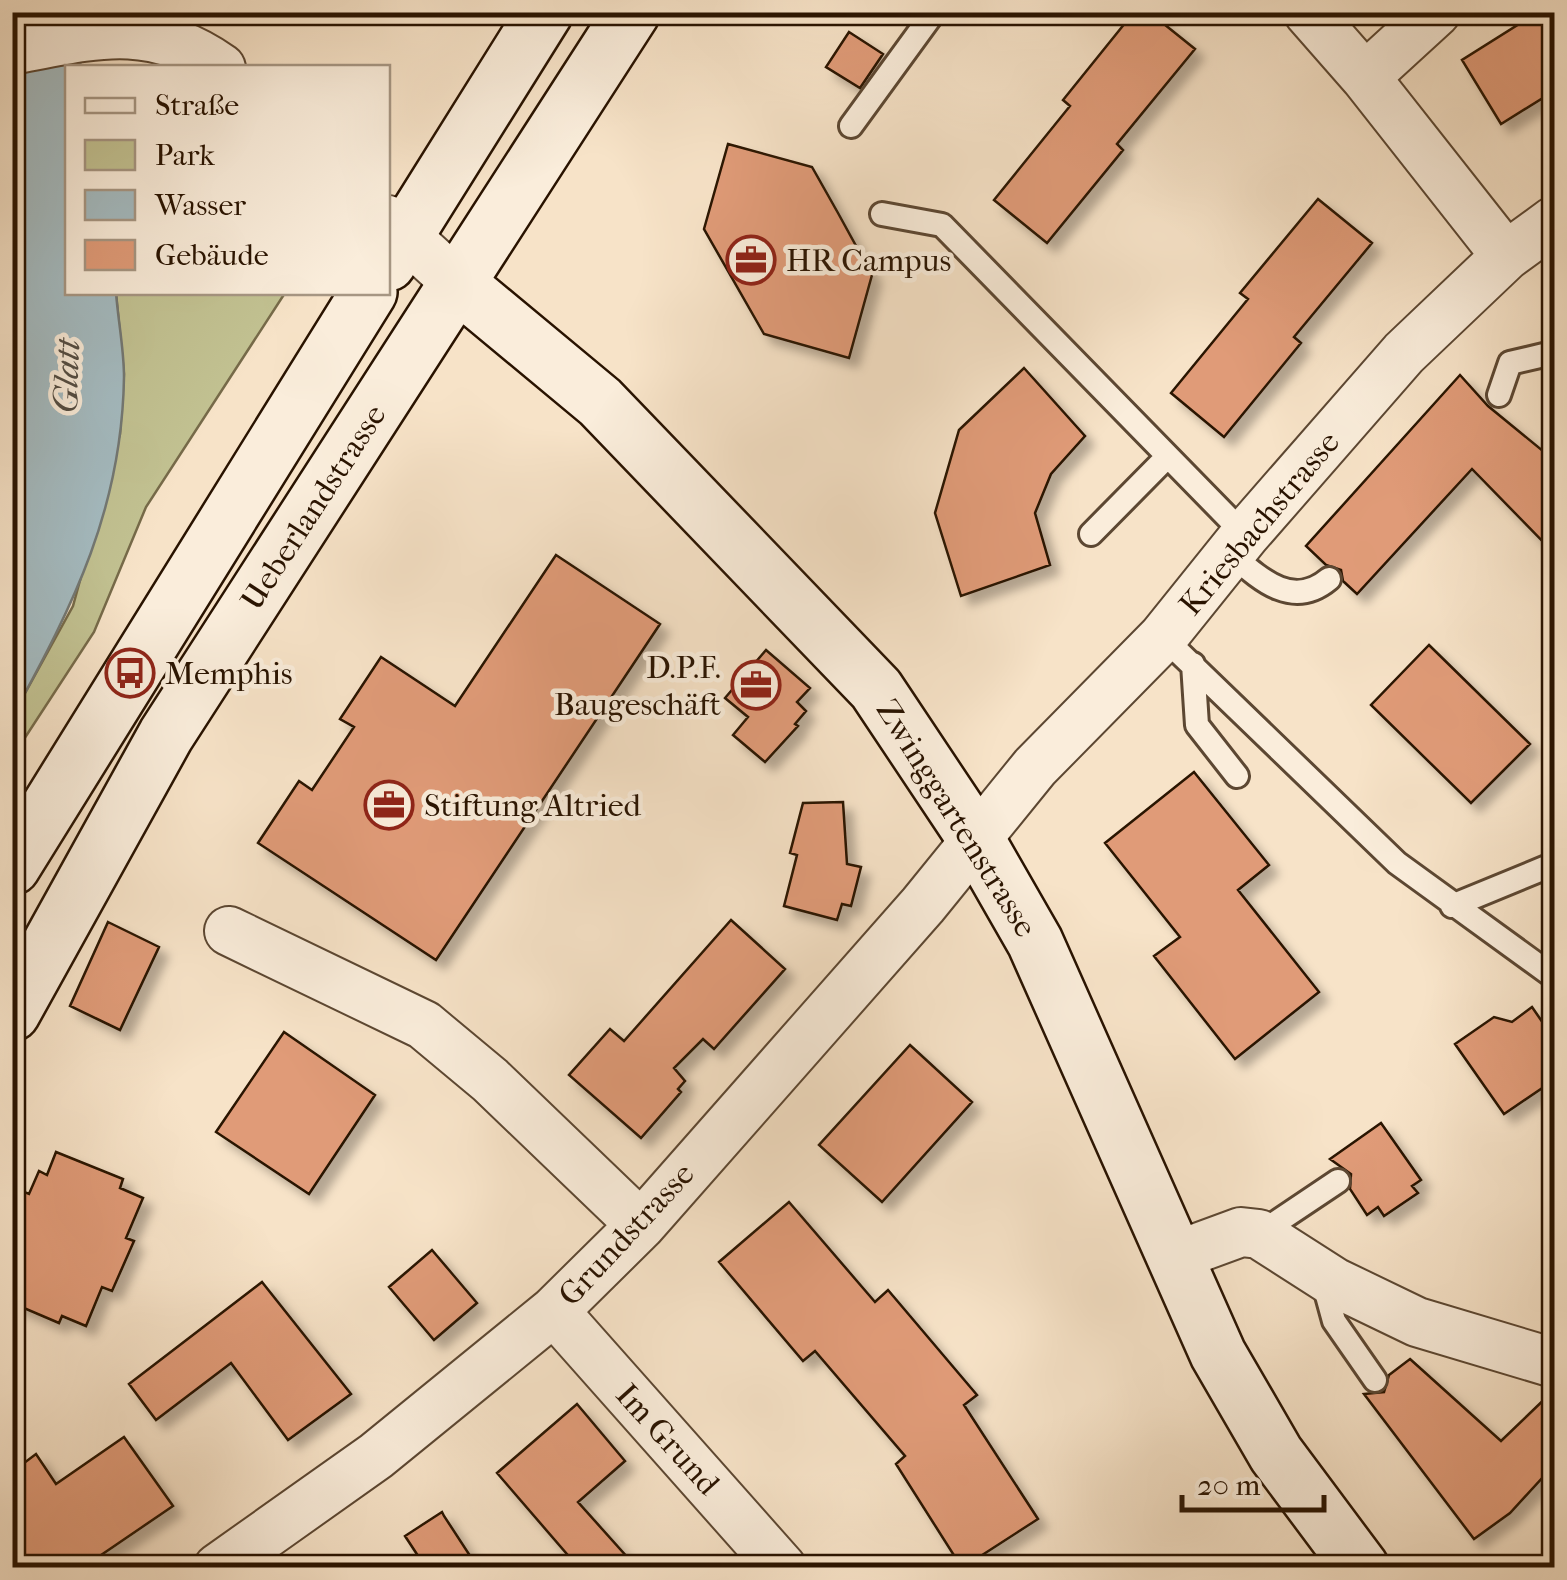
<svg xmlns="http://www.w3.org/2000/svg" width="1567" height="1580" viewBox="0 0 1567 1580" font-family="'IM FELL French Canon',serif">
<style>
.green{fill:#c2c292;stroke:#766a49;stroke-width:2.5}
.water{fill:#a4bbc1;stroke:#737874;stroke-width:2.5}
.building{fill:#e09b78;stroke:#291300;stroke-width:2.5;filter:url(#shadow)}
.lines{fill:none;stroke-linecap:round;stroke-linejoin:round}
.lane-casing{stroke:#5c4732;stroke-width:28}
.street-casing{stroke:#5c4732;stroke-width:52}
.secondary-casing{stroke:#291300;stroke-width:60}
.lane{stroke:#faeddb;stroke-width:22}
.street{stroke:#faeddb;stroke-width:48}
.secondary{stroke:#faeddb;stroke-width:55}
.rail{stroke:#291300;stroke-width:8;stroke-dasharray:18 18;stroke-linecap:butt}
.labels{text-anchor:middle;stroke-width:9;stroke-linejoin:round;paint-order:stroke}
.poi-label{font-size:32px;fill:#291300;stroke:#faeddb;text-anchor:start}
.street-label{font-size:32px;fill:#291300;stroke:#faeddb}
.water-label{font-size:35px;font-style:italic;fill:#544e44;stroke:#faeddb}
</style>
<defs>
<filter id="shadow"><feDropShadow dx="9" dy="9" stdDeviation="5" flood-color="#0004"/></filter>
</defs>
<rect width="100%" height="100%" fill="#f7e3c8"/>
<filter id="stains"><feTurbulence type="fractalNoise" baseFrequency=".002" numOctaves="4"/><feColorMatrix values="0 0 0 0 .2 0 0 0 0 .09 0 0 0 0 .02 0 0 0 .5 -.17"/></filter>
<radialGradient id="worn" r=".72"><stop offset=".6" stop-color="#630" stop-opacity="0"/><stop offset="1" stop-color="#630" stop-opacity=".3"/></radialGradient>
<path class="green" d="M12,278c12,76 14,149 1,225z
M116,293h169l-139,214 -52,125 -81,124v-41l60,-109 47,-172 4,-60z"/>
<path class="water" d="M13,13h57l11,54 -13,1v224l48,1c2,27 8,56 8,84 -2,131 -50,227 -111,338l-1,-212 12,-101 -3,-67 -9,-58z"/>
<path class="building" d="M1134,12h15l46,37 -78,95 6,6 -76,93 -53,-43 76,-94 -7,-6z
M1538,12h16v79l-53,33 -39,-64z
M849,32l34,22 -23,34 -34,-21z
M728,144l84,23 26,46 34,62 -23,83 -85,-24 -60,-105z
M1318,199l54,44 -78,94 7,6 -77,94 -53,-44 77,-94 -8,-6z
M1024,368l61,68 -34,38 -16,39 15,52 -89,31 -26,-83 24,-83z
M1460,375l28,31 66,54v93l-82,-84 -115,125 -14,-13 -2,-11 -15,-5 -20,-19z
M556,555l104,69 -224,336 -178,-117 41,-62 13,9 42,-63 -14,-8 41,-62 74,49z
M1429,645l101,99 -59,59 -100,-98z
M766,650l44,38 -13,14 9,9 -11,13 3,2 -33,36 -32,-27 15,-18 -23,-19z
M1194,772l75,93 -31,25 81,102 -84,67 -81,-103 26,-19 -75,-94z
M843,802l4,62 14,3 -10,39 -9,-2 -5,16 -53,-14 13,-51 -7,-2 13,-50z
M731,920l54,49 -71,80 -11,-10 -29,29 11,13 -7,8 3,3 -40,46 -72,-63 41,-46 14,12z
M108,922l51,25 -39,83 -50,-24z
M1532,1007l22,32v41l-50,34 -49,-70 39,-27 18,5z
M284,1032l91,63 -66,99 -93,-62z
M910,1045l62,57 -90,100 -63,-57z
M1381,1123l40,57 -9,6 6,7 -34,23 -6,-9 -11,8 -17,-26 1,-15 -21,-15z
M56,1152l67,27 -3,9 23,10 -17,40 8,3 -22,50 -10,-4 -16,39 -24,-10 -3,7 -47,-20v-116l17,7 10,-23 8,4z
M789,1202l86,100 13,-12 89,105 -13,10 74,114 -76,49 -66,-104 9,-8 -90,-105 -12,10 -84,-99z
M432,1250l45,53 -43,37 -45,-53z
M262,1282l89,112 -63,46 -57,-77 -75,57 -27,-36z
M1410,1359l91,82 53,-51v75l-44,48 -36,26 -110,-145 20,-2 5,-17z
M577,1404l48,57 -47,41 59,66h-58l-82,-95z
M124,1437l49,69 -91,62h-52l-18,-25v-71l24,-18 20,30z
M442,1512l2,4 34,52h-52l-21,-32z"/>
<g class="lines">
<g class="lane-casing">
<path id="lane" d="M180,45l6,-33
M851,126l83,-114
M882,214l60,11 303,310
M1499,395l11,-32 34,-8
M1091,534l75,-76
M1230,553c30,26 62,57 99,26
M1163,637l234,226 157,114
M1193,664l4,61 40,51
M1452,906l102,-42
M1259,1234l79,-53
M1322,1277l12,44 41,59"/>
</g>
<g class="street-casing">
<path id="street" d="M1308,12l57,65 141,179
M12,50c80,-15 137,-33 209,18
M1365,77l71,-65
M388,220l70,64
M229,931l195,94 66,55 151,145
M1173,1257l68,-25 18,2 75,48 83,40 137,41
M554,1311l228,257
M218,1568l158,-112 178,-145 87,-86 282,-320 112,-138 128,-130 82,-102 159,-182 102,-97 48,-35"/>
</g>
<g class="secondary-casing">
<path id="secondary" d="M388,263l157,-251
M458,284l142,118 276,287 100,150 59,103 183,412 58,100 85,114
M12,867l357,-575
M12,1013l154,-278 466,-723"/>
</g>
<use href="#lane" class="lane"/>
<use href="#street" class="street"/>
<use href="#secondary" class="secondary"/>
<path class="rail" d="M1542,1568l12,-12"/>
</g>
<defs>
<g id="office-ring" transform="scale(2.5)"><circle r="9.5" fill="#faeddb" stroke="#8f2418" stroke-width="1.5"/><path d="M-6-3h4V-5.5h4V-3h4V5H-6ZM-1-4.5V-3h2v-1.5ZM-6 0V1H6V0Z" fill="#8f2418"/></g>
<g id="bus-ring" transform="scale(2.5)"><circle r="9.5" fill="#faeddb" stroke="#8f2418" stroke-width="1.5"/><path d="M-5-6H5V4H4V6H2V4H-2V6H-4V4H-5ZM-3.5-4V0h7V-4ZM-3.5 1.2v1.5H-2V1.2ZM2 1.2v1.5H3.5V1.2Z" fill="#8f2418"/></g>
</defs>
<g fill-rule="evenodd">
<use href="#office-ring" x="751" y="260"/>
<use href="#bus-ring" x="130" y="673"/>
<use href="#office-ring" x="756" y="685"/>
<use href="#office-ring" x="389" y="805"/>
</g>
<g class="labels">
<g class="poi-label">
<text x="786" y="271">HR Campus</text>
<text x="721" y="678" text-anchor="end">D.P.F.<tspan x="721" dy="37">Baugeschäft</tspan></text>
<text x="165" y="684">Memphis</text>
<text x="424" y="816">Stiftung Altried</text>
</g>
<g class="street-label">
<text transform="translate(313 507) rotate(-57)" y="11">Ueberlandstrasse</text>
<text transform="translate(1259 523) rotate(-50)" y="11">Kriesbachstrasse</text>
<text transform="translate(957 818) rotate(58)" y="11">Zwinggartenstrasse</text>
<text transform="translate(626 1234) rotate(-47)" y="11">Grundstrasse</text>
<text transform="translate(668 1439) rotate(48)" y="11">Im Grund</text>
</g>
<g class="water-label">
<text transform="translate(66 376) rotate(-88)" y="12">Glatt</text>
</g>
</g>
<rect width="1567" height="1580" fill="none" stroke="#f7e3c8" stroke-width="50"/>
<rect x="15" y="15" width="1537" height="1550" fill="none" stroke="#291300" stroke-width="5"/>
<rect x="25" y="25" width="1517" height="1530" fill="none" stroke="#291300" stroke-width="2.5"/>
<rect x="65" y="65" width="325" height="230" fill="#faeddb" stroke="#a69683" stroke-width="2.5"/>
<rect x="85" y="98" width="50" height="15" fill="#faeddb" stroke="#a69683" stroke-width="2.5"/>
<text x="155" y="115" font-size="30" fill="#291300">Straße</text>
<rect x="85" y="140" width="50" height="30" fill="#c2c292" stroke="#a69683" stroke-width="2.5"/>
<text x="155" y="165" font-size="30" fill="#291300">Park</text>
<rect x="85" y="190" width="50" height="30" fill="#a4bbc1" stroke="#a69683" stroke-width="2.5"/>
<text x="155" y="215" font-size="30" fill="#291300">Wasser</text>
<rect x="85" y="240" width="50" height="30" fill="#e09b78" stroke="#a69683" stroke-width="2.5"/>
<text x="155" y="265" font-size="30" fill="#291300">Gebäude</text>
<path d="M1182 1495v15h142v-15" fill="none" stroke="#291300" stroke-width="5"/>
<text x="1197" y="1495" font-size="30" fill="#291300" stroke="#faeddb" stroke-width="8" paint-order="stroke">20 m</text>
<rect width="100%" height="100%" filter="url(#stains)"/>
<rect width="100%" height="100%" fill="url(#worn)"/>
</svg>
